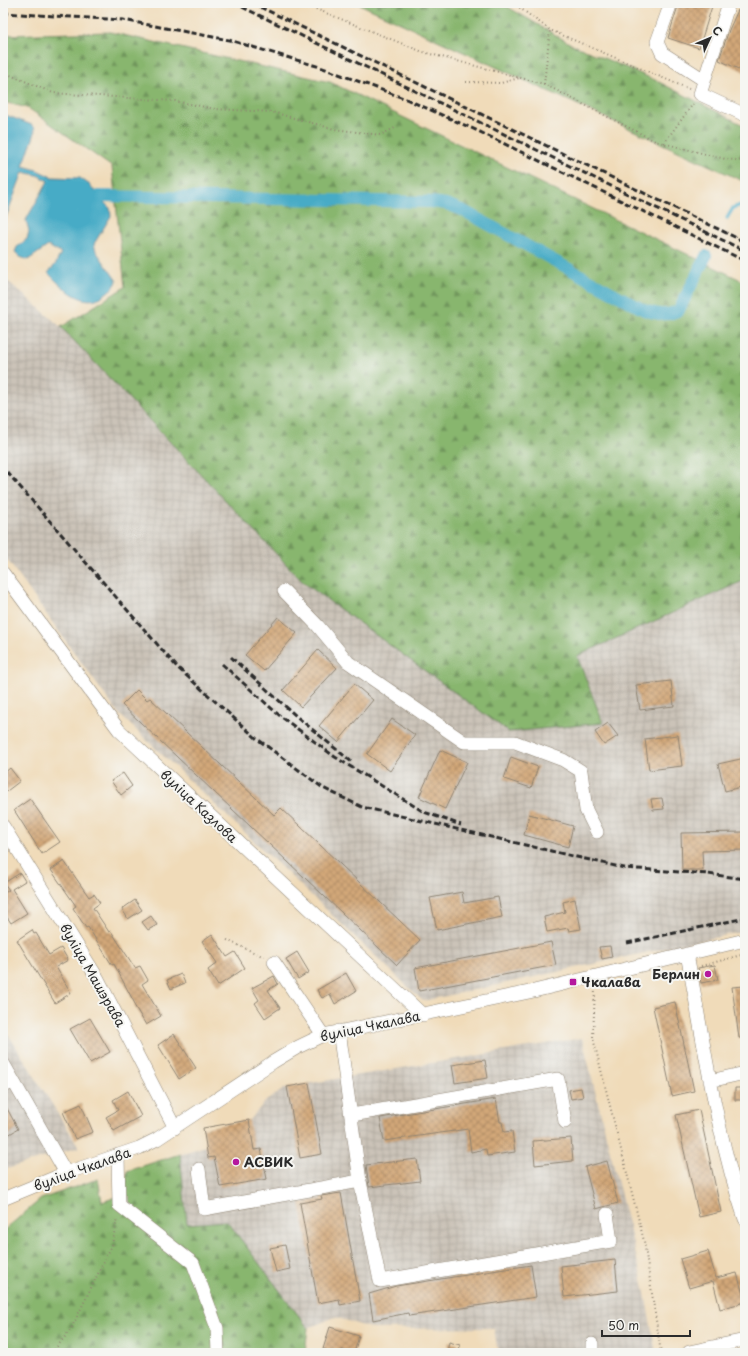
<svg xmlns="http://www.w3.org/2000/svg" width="748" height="1356" viewBox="0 0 748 1356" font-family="'Playpen Sans',sans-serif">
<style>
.industrial{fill:url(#industrial-grid)}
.forest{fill:url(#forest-firs);stroke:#5a704c}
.water{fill:#47abc6;stroke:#396b78}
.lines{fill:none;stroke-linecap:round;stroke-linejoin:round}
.stream{stroke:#47abc6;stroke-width:3.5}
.canal{stroke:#47abc6;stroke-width:12}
.building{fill:url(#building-cross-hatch)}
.minor-casing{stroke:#8e8372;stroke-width:14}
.path{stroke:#8e8372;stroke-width:2;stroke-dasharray:1 3;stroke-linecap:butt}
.minor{stroke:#fff;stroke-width:13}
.rail{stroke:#2b2b2b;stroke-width:3;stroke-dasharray:6 3;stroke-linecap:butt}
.poi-dot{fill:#b5179e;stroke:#f6f6f2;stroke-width:1.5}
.labels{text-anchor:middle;stroke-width:4;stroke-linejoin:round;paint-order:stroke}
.street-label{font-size:13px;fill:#2b2b2b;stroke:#f6f6f2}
.poi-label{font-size:13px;font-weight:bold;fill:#2b2b2b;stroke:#f6f6f2;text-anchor:start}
</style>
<defs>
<pattern id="industrial-grid" width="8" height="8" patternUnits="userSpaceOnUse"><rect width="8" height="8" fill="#cbc3b8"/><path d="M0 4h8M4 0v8" fill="none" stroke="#aea89e"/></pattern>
<pattern id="forest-firs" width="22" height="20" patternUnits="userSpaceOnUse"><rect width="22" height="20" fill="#88b66e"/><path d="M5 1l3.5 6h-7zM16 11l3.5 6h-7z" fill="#6f945b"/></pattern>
<pattern id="building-cross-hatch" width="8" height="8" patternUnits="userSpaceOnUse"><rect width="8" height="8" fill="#d2a778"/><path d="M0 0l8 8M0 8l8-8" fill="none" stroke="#ab8863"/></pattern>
</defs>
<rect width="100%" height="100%" fill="#f6f6f2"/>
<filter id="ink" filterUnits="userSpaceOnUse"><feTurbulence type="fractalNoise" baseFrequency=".025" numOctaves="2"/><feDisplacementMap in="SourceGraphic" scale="8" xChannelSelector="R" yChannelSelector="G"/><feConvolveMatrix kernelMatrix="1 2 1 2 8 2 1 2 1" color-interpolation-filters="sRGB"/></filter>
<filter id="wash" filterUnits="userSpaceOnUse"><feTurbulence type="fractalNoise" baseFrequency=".012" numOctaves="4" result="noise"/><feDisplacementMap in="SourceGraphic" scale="16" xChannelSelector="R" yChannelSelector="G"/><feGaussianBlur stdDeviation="0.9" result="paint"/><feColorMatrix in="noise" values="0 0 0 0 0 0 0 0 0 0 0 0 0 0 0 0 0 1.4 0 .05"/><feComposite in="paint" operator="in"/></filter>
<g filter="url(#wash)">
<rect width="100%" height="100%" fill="#f0dbb9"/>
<path class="industrial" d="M3,277l58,50 242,255 300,140 -26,-66 168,-76v351l-322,70 -306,-289 -114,-158z
M3,1026l76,121 -76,23z
M582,1038l62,250 12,65h-158l-4,-25 -121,1 -38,-12 -27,11 -81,-107 -40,3 -7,-70 26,-8 -3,-18 46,-8 17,-19 21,-14z"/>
<path class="forest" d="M357,3h144l70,41 84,36 90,46v56z
M110,32l220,50 415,200v298l-168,76 26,67 -94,9 -206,-150 -242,-255 64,-40 -13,-120 -84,-59 -25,-6v-67z
M180,1154l7,70 40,-3 81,107 -3,25h-302v-122l38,-32 57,-20 4,23 23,-8 2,-23z"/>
<path class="water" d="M3,114l29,11 3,3 -1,8 -11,30 14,4 15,7 28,1 10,7 8,11 12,12 1,8 -17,28 2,7 21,30c-2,6 -7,9 -12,13 -20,17 -43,-7 -57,-21l7,-8 6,-12 -13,-7 -20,14 -8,-3 -5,-5 2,-5 10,-8 2,-8 -3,-11 22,-39 -11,-6 -14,-3 -20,53z"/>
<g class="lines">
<path class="stream" d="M727,218l6,-10 8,-3 4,2"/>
<path class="canal" d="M98,196l334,6 14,2 16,6 182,100c12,4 23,7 35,0l27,-54"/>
</g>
<g id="blocks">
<path class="building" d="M679,3h34l-14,45 -31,-10z
M738,10l7,3v59l-26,-12 10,-30z
M278,617l19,16 -33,38 -19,-16z
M318,650l19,18 -36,39 -18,-17z
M671,681l3,25 -34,4 -4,-25z
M354,684l19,16 -35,42 -19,-16z
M137,690l10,10 3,-2 124,117 7,-7 139,132 -23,25 -275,-260z
M392,719l23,16 -25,36 -23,-17z
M608,723l10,13 -14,9 -9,-13z
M678,735l4,31 -33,4 -4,-31z
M440,750l27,12 -22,47 -26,-12z
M511,757l27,10 -7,21 -27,-9z
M745,758v28l-20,5 -7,-27z
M10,768l10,13 -17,13v-20z
M123,773l9,13 -11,9 -10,-14z
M662,798l2,11 -11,1 -2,-11z
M30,799l30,43 -18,12 -28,-44z
M529,814l44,12 -5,21 -44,-12z
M745,832v18l-43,1 1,19h-21l-1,-37z
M64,861l25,36 5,-3 6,9 -7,5 16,24 2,-1 24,37 5,-2 8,14 -6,4 19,32 -15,9 -12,-20 1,-1 -21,-40 -2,1 -24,-38 -2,1 -13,-20 3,-2 -25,-36z
M20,873l5,8 -13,8 15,24 -16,10 -8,-12v-17l6,-4 -5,-7z
M462,892l2,11 34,-6 4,20 -65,13 -7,-32z
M575,899l6,30 -12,2 -1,-3 -21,4 -3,-15 21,-5 -2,-10z
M135,900l7,10 -14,9 -6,-10z
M151,916l6,9 -9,5 -6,-8z
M32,930l2,4 2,-1 13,22 12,-7 7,12 -12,7 15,26 -16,10 -38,-63z
M212,934l15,23 8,-5 10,16 -27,18 -10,-16 9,-7 -15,-22z
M551,942l5,23 -137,26 -4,-23z
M610,946l2,11 -10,2 -3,-12z
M297,952l12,20 -11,7 -12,-20z
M715,965l3,15 -17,3 -3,-15z
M346,973l10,18 -21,13 -5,-10 -8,4 -5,-8z
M181,974l4,9 -14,6 -4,-9z
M274,976l4,8 -10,6 12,18 -15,10 -10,-15 4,-3 -7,-12z
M745,986v52h-6l-7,-51z
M675,1002l19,89 -22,5 -19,-89z
M90,1018l20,34 -20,11 -20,-34z
M174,1034l22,34 -17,11 -21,-34z
M485,1060l3,18 -33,5 -3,-18z
M309,1083l13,71 -22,4 -13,-71z
M581,1088l2,9 -12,2 -2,-9z
M735,1088h10v12h-10z
M128,1091l13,25 -27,15 -8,-14 12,-7 -5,-10z
M496,1099l4,23h2l2,10 8,-1 3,21 -28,4 -1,-7 -15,3 -3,-23 -84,12 -4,-23z
M3,1101l15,28 -15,9z
M81,1104l12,28 -18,7 -12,-27z
M699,1110l22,102 -22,5 -23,-102z
M249,1120l5,30 7,-1 6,30 -47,8 -6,-30 -6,1 -5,-30z
M571,1138l2,23 -38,4 -2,-24z
M417,1159l3,22 -51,6 -3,-22z
M607,1161l11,42 -22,6 -11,-42z
M341,1193l19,108 -20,4 -1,-6 -21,4 -18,-100 22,-4 -1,-3z
M285,1245l5,24 -14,3 -6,-24z
M708,1251l8,27 21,-5 8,29 -25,7 -7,-28 -24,7 -9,-29z
M615,1260l3,31 -54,6 -3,-31z
M531,1265l5,32 -127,19 -1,-3 -35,7 -4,-26 27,-8z
M330,1327l29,9 -5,17 -12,-3 -1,3h-6l-12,-4z
M449,1342l11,3 -1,8h-12z"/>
</g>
</g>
<g filter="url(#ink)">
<use href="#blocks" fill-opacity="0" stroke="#8e8372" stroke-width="1"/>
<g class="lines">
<g class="minor-casing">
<path id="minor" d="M671,3l-14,39 5,11 42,27
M729,3l-29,91 45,21
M3,573l116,157 304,285
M284,591l34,35 30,36 116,80h51l48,18 18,11 5,39 11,22
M3,826l95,153 77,149
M687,954c17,88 29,180 58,265
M274,962l49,73
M339,1031l21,150 20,100 231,-40 -4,-27
M3,1063l63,110
M710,1081l35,-8
M3,1087l10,-6
M352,1115l206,-36 7,43
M118,1155l1,50 74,58 24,65 1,25
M199,1169l5,40 156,-28
M3,1199l63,-26 73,-25 18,-9 116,-77 25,-15 25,-12 211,-44 211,-51
M592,1344v9
M689,1352l56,-12"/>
</g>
<path class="path" d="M301,3l122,49 121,32 111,57 70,18 20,2
M513,3l37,27 139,59
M3,72l50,21 122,8 40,8 57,3 62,17 46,6 15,-7
M466,82l35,1 18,-5
M544,84l6,-54
M664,143l29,-39
M227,940l37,17
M701,966l44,-12
M595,988l-2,50 51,203 17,112
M52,1353l19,-24 41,-84 5,-27"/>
<use href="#minor" class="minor"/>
<path class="rail" d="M234,3l511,248
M252,3l493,239
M3,13l120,7 106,20 91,27 86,32 72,32 267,130
M7,472l170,195 79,71 67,50 39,19 262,61 84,6 37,5
M231,657l65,59 57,47
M222,664l57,51 56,42 89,55 37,13
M627,943l118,-25"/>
</g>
</g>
<g class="poi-dot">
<circle cx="708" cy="974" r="4"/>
<rect x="569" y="978" width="8" height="8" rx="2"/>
<circle cx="236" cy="1162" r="4"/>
</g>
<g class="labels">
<g class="street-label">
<text transform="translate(199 806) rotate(43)" y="5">вуліца Казлова</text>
<text transform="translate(93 975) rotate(60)" y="5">вуліца Машэрава</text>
<text transform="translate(370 1026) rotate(-12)" y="5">вуліца Чкалава</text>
<text transform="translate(82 1169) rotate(-20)" y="5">вуліца Чкалава</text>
</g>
<g class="poi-label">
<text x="700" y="979" text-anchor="end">Берлин</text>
<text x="581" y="987">Чкалава</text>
<text x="244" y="1167">АСВИК</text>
</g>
</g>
<rect width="748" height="1356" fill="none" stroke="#f6f6f2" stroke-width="16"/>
<g transform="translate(710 38) rotate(46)" stroke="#f6f6f2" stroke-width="3" paint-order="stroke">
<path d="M0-3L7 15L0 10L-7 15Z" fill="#2b2b2b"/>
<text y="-6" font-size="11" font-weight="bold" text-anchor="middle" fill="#2b2b2b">С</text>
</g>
<path d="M602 1330v6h88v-6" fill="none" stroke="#2b2b2b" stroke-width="2"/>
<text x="608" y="1330" font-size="12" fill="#2b2b2b" stroke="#f6f6f2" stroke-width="3" paint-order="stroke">50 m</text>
</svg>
